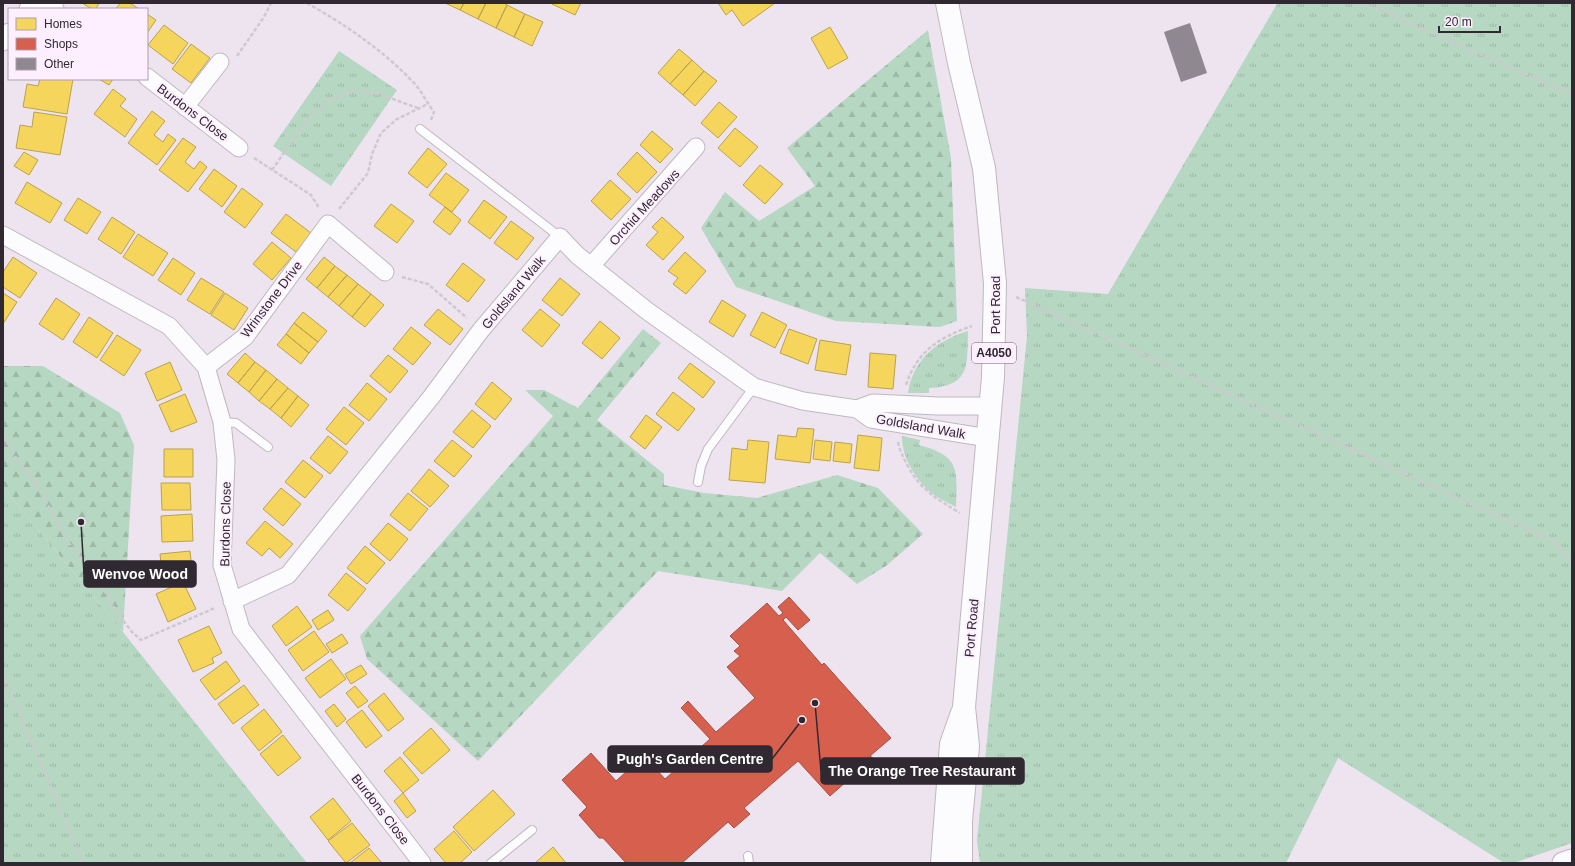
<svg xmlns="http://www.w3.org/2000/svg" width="1575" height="866" viewBox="0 0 1575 866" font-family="Helvetica,sans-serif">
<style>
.grass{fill:url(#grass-tufts)}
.forest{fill:url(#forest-firs)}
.homes{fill:#f6d55c;stroke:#bba14f}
.shops{fill:#d6604d;stroke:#a45045}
.building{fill:#8f8891}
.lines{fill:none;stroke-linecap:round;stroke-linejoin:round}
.service-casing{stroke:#bfb8c1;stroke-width:10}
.minor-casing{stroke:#bfb8c1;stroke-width:19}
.tertiary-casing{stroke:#bfb8c1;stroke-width:23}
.primary-casing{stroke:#bfb8c1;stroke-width:24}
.path{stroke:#cdcace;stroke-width:2.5;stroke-dasharray:4 2;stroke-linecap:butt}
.service{stroke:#fcfbfd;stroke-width:8}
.minor{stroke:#fcfbfd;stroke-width:17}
.tertiary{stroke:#fcfbfd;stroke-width:21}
.primary{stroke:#fcfbfd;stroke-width:22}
.labels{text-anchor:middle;stroke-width:4;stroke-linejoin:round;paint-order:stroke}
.shield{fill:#fdefff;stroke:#6e646f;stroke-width:1}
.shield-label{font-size:12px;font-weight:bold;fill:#302931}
.street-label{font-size:13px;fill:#302931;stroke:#fdefff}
.leader{fill:none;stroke:#302931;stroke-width:1.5}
.callout-dot{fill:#302931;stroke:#fdefff;stroke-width:1.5}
.callout{fill:#302931;stroke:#302931;stroke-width:1.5}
.callout-label{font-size:14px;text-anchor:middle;font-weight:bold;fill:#fff}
</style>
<defs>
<pattern id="grass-tufts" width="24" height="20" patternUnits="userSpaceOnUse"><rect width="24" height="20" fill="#b6d7c1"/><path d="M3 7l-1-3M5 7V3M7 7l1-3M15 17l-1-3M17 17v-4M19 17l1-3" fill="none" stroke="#9db9a6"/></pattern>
<pattern id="forest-firs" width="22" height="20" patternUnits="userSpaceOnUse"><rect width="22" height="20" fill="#b6d7c1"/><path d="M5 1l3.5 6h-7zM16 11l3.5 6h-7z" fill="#9db9a6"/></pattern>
</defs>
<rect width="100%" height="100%" fill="#eee4f0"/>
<path class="grass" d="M1276,3h296v840l-58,20h-10l-166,-105 -52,105h-306l-3,-22 50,-505 -2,-48 83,6 169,-290z
M339,51l58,39 -66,96 -58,-40z
M968,331c-1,34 3,55 -39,57v5h-21c5,-34 30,-53 60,-62z
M902,436l18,4 -1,5c42,11 38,25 37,62 -9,-5 -19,-9 -27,-16 -14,-13 -28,-36 -27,-55z
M3,487l120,145 184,231h-304z"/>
<path class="forest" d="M928,30l23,128 6,163 -17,6 -104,-6 -100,-34 -35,-59 24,-36 34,29 56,-35 -28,-38z
M643,329l18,14 -64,77 67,54v11l40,8 53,5 80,-23 41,13 45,46 -37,32 -29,18 -37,-31 -38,38 -124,-20 -180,190 -111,-102 -7,-23 193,-220 -28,-26h19l34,18z
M3,366h40l77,47 14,32 -11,187 -120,-145z"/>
<path class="homes" d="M82,3h17l-3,6h-4z
M120,3h10l9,6h-23z
M445,3h19l-4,7z
M464,3h22l-8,16 -18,-9z
M486,3h18l3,2 -11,23 -18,-9z
M553,3h28l-6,12 -23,-11z
M718,3h57l-32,23 -11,-16 -6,5z
M507,5l18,9 -11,23 -18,-9z
M147,14l9,6 -9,13z
M525,14l18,8 -11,24 -18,-9z
M164,25l24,18 -15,21 -25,-19z
M830,27l18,31 -20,11 -17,-31z
M191,44l19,14 -19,25 -19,-14z
M679,49l13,11 -22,24 -12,-11z
M692,60l12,11 -21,24 -13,-11z
M704,71l13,10 -22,25 -12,-11z
M40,79h33l-6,35 -44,-7 4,-23 11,2z
M99,79h14l-4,6z
M113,89l13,10 -6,7 17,13 -12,18 -31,-23z
M719,102l18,15 -19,21 -17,-15z
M152,111l13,10 -11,14 9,7 5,-8 8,6 -19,25 -29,-22z
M34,112l33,5 -7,38 -44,-7 4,-23 12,2z
M735,128l23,19 -18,20 -22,-19z
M652,131l21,18 -13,14 -20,-18z
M183,138l13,9 -11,15 9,7 6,-8 7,6 -19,25 -29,-22z
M428,148l19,16 -20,24 -19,-15z
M24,152l14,8 -9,15 -15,-9z
M637,152l20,20 -20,21 -20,-19z
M760,165l23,19 -18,20 -22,-19z
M214,169l23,17 -15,21 -23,-18z
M446,173l23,17 -17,22 -23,-17z
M610,180l21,19 -20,21 -20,-19z
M27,182l35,21 -12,20 -35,-20z
M242,188l21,16 -18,24 -21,-16z
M78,198l23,14 -14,22 -23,-14z
M484,200l23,17 -17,22 -22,-17z
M391,204l23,17 -17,22 -23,-17z
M445,207l16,13 -11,15 -17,-13z
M286,214l25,19 -15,19 -25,-19z
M112,217l23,15 -14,22 -23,-15z
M662,217l22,20 -21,23 -17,-15 12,-13 -6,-5z
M511,221l23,17 -17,22 -23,-17z
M138,234l30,19 -15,23 -30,-19z
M272,242l19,16 -19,22 -19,-16z
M685,252l21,19 -20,23 -13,-10 5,-6 -10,-7z
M13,257l24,16 -17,25 -17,-11v-15z
M324,257l11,9 -18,22 -11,-9z
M173,258l22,15 -14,22 -23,-15z
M463,263l22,17 -17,22 -22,-17z
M335,266l12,9 -19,22 -11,-9z
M347,275l11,9 -19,22 -11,-9z
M201,278l23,14 -14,22 -23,-14z
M560,278l20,16 -18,22 -20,-16z
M358,284l13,10 -19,23 -13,-11z
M3,293l14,9 -14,22z
M225,293l23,15 -14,22 -23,-15z
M371,294l13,11 -19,22 -13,-10z
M56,298l24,16 -17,26 -24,-16z
M722,300l24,15 -13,22 -24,-15z
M438,309l25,20 -13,16 -26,-20z
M540,309l20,16 -18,22 -20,-17z
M303,312l24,19 -9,11 -24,-19z
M762,312l25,13 -12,23 -25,-13z
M89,317l24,16 -16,25 -24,-16z
M600,321l20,17 -18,21 -20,-16z
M294,323l24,19 -9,11 -23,-19z
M411,327l20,16 -18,22 -20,-16z
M789,329l28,10 -9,25 -28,-11z
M286,334l23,19 -8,11 -24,-19z
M117,335l24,15 -17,26 -24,-16z
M820,340l31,5 -5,30 -31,-5z
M245,353l10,9 -17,21 -11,-9z
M870,353l26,2 -3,34 -25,-2z
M388,355l20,16 -18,22 -20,-17z
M170,362l12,28 -25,11 -12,-28z
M255,362l11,8 -17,22 -11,-9z
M690,363l25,19 -12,16 -25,-20z
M266,370l11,9 -18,22 -10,-9z
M277,379l11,9 -18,21 -11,-8z
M492,382l20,17 -17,21 -20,-16z
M367,383l20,16 -18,22 -20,-16z
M288,388l10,8 -17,22 -11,-9z
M673,392l22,17 -17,22 -22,-17z
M185,394l12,28 -26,10 -12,-27z
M298,396l11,9 -18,22 -10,-9z
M344,407l20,16 -18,22 -20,-16z
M472,410l19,16 -18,22 -20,-16z
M646,415l16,12 -17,22 -15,-12z
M798,428l16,1 -4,34 -35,-4 3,-24 18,2z
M858,435l24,3 -3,33 -25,-3z
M328,436l20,16 -18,22 -20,-16z
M452,440l20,16 -18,21 -20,-16z
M748,440l21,2 -4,41 -36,-3 3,-32 15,2z
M815,440l17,2 -2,19 -17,-2z
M835,442l17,2 -2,19 -17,-2z
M164,449h29v28h-29z
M303,460l20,16 -18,22 -20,-16z
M429,469l20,17 -19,21 -19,-16z
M161,483h29l1,27h-29z
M281,488l20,16 -18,22 -20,-17z
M408,493l20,16 -18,22 -20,-16z
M192,514l1,27 -31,1 -1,-26z
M265,521l28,23 -13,14 -11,-10 -7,8 -16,-13z
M388,523l20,16 -18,22 -20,-17z
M365,546l20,17 -18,21 -20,-16z
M190,551l3,27 -30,3 -3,-27z
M346,573l20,16 -18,22 -20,-16z
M183,582l13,27 -28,13 -12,-28z
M297,606l15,21 -26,19 -14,-20z
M328,610l6,10 -16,10 -6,-10z
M209,626l13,27 -10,5 2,5 -21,9 -15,-32z
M314,631l15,21 -26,19 -15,-21z
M342,634l6,9 -16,10 -6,-9z
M331,659l15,20 -26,19 -15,-20z
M226,661l14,20 -25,19 -15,-20z
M361,665l6,9 -16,10 -6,-10z
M244,685l15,20 -26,19 -15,-20z
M355,686l13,15 -10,7 -12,-15z
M384,693l20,26 -16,12 -20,-25z
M334,704l12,15 -9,8 -12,-16z
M264,709l18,23 -23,19 -18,-23z
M362,710l20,26 -16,12 -20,-26z
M431,728l19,22 -28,24 -19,-21z
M283,735l18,23 -23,18 -18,-22z
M400,757l19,23 -16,13 -19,-22z
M493,790l22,24 -41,37 -21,-24z
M403,793l13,18 -9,7 -13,-17z
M333,798l18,23 -23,19 -18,-23z
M352,823l18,22 -24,18 -18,-22z
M454,831l18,21 -12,11h-14l-12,-14z
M553,847l13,16h-31z
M369,848l13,15h-32z"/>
<path class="shops" d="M789,597l21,23 -12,10 -12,-13 -3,3 39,45 2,-2 67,75 -21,18 3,2 -43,38 -32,-35 -54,47 6,6 -16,14 -6,-6 -46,41h-56l-23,-25h-4l-20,-23 8,-8 -25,-27 29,-27 25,28 21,-19 -7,-7 8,-6 27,30 45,-40 -29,-31 7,-7 28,31 39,-34 -28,-31 13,-11 -6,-5 6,-5 -10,-10 37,-33 12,13 4,-3 -5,-6z"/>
<path class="building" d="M1190,23l17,50 -26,9 -17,-50z"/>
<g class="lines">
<g class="service-casing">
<path id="service" d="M420,129l140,108
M222,422l14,1 32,24
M698,482l3,-16 7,-17 46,-62
M748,856l1,7
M491,863l41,-33"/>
</g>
<g class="minor-casing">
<path id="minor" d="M43,3l12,6
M28,9l5,-6
M3,42l1,-4 5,-6
M147,77l92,71
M185,107l35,-45
M3,235l166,91 37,41 16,55 4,38 -4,105 19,64 181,234
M591,266l105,-119
M206,367l39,-30 83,-113 57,48
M857,409l14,10 117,19
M232,601l56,-26 144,-179 49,-66 79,-93 17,18 69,55 108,77 49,14 54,8 16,-6 65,3h53"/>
</g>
<g class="tertiary-casing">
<path id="tertiary" d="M1563,863l9,-3"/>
</g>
<g class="primary-casing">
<path id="primary" d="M947,3l12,60 25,105 11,115 -2,94 -29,330 4,39 -7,75v42
M942,863l9,-119 11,-31"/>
</g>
<path class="path" d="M307,3c39,22 77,48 108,81 7,8 12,19 19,28l-3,8
M1358,3l25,8 189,84
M237,56l27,-39 7,-14
M254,158l57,37 8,13
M272,170c21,-29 47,-79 88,-79 16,0 42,12 58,17
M339,209l29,-36 4,-19 9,-21 16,-14 31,-15
M402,277l26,7 39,34
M1016,297l539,245 17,22
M906,385c11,-34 34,-48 66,-59
M3,435l15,26 19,23 29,55 34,44 16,28 16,21 9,8 74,-32
M898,442c2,9 6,17 11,26 13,23 28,31 51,45
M3,675l80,188"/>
<use href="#service" class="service"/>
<use href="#minor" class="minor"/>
<use href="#tertiary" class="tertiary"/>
<use href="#primary" class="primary"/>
</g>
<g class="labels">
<rect class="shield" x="972" y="343" width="44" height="20" rx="3"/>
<g class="shield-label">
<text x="994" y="357">A4050</text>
</g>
<g class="street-label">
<text transform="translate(193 112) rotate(37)" y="5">Burdons Close</text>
<text transform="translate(644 207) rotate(-48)" y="5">Orchid Meadows</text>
<text transform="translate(513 292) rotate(-50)" y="5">Goldsland Walk</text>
<text transform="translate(271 299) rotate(-53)" y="5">Wrinstone Drive</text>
<text transform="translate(995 305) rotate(-90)" y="5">Port Road</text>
<text transform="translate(921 426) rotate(10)" y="5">Goldsland Walk</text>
<text transform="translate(225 524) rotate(-89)" y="5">Burdons Close</text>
<text transform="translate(971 628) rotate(-85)" y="5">Port Road</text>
<text transform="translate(381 809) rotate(52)" y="5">Burdons Close</text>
</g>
</g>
<path class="leader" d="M81 522L84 574M802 720L772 759M815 703L821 771"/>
<g class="callout-dot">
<circle cx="81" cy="522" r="4"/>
<circle cx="802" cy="720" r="4"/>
<circle cx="815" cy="703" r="4"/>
</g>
<g class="callout">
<rect x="84" y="561" width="112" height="26" rx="4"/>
<rect x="608" y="746" width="164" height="26" rx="4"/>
<rect x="821" y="758" width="203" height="26" rx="4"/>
</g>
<g class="callout-label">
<text x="140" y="579">Wenvoe Wood</text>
<text x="690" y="764">Pugh's Garden Centre</text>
<text x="922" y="776">The Orange Tree Restaurant</text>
</g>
<rect width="1575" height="866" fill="none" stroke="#302931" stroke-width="8"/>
<rect x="8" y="8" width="140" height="72" fill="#fdefff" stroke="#aba0ad"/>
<rect x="16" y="18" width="20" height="12" fill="#f6d55c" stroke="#aba0ad"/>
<text x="44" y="28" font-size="12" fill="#302931">Homes</text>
<rect x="16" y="38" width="20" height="12" fill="#d6604d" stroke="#aba0ad"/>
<text x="44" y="48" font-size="12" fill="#302931">Shops</text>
<rect x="16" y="58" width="20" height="12" fill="#8f8891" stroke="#aba0ad"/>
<text x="44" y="68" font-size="12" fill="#302931">Other</text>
<path d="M1439 26v6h61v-6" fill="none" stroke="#302931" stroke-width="2"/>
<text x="1445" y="26" font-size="12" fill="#302931" stroke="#fdefff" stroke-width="3" paint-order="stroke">20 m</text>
</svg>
